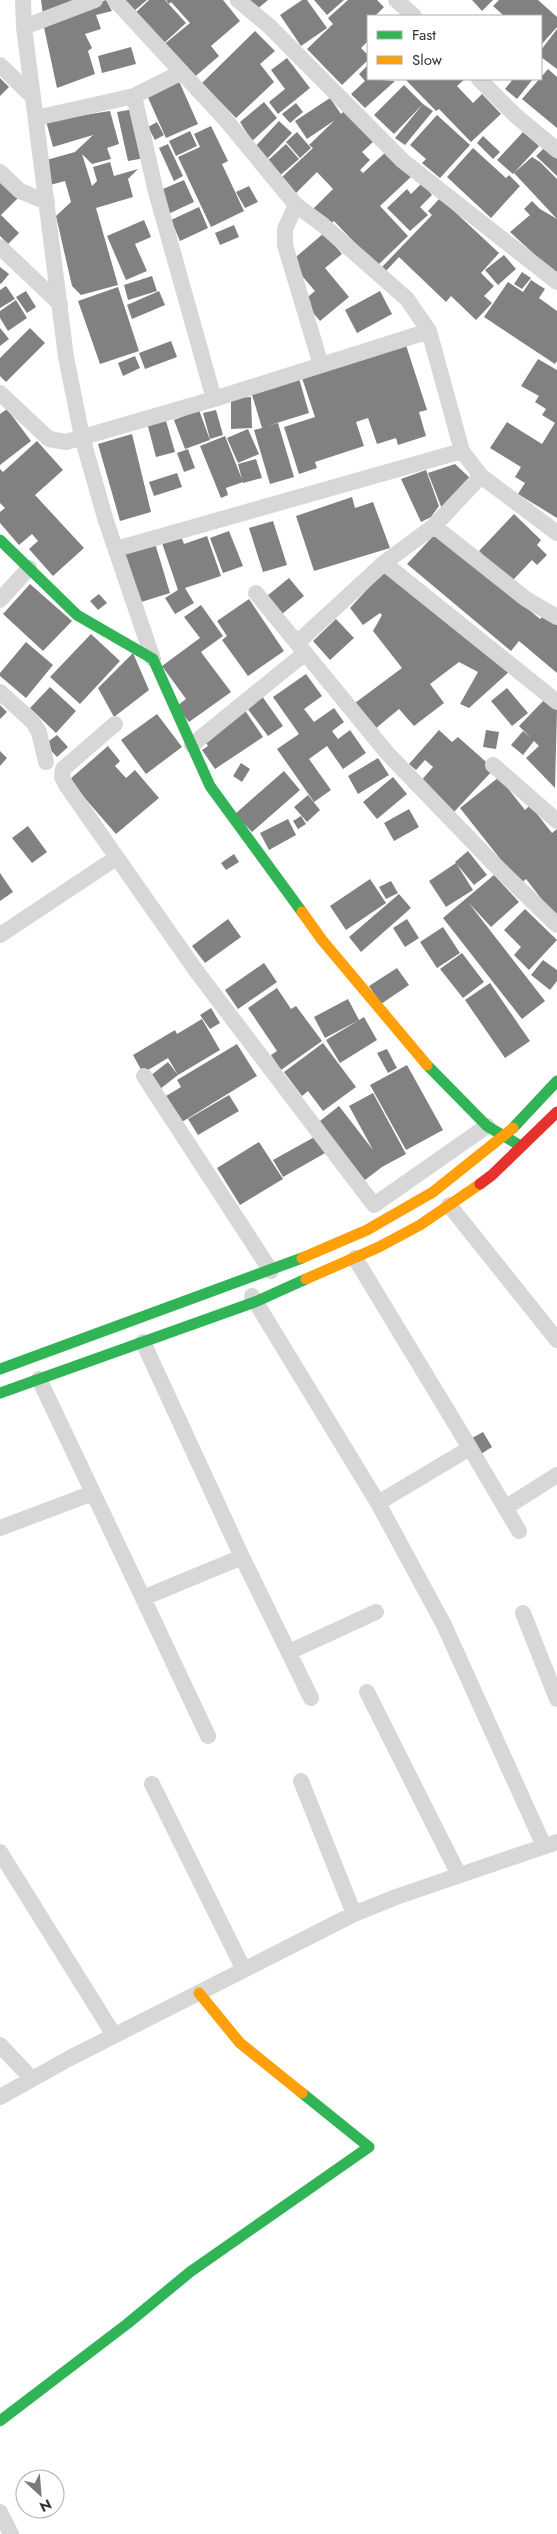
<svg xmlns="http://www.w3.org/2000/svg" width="557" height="2534" viewBox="0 0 557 2534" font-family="Jost,sans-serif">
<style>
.building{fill:#818181}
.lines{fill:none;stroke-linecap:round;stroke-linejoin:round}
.street{stroke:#d7d7d7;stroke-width:16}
.fast{stroke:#30b455;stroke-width:11}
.slow{stroke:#ff9f0a;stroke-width:11}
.jam{stroke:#e5322d;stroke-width:11}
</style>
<rect width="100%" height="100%" fill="#fff"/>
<path class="building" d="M41,0h36l-34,15z
M106,0l6,11 -16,4 5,14 -16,5 7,14 -4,3 7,23 -38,14 -14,-65z
M124,0h23l-13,11z
M149,0h16l21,23 -23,21 -30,-29z
M166,0h57l17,21 -29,25 8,10 -28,24 -29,-34 28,-23 -19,-21 -2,2z
M245,0h23l-13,11z
M302,0h5l20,28 -26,18 -21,-31z
M314,0h30l-17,15z
M348,0h29l7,7 -9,9h-7v25l-7,7 7,7v5l-26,25 -35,-36 26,-25 -5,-6z
M472,0h21l-11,11z
M499,0h39l19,17v10l-16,18v-29h-37l-11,-10z
M557,29v40l-16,-12v-7z
M255,31l20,20 -15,13 14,18 -38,36 -34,-35z
M131,47l5,17 -34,9 -4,-17z
M287,58l23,30 -32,26 -9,-12 16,-13 -14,-19z
M368,65v14l27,2 -30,27 -14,-14 14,-13 -6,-7z
M548,69l9,8v51l-35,-29z
M0,78l9,9 -9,9z
M178,79l20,45 -32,14 -20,-45z
M405,79h60l-8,7 16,17 9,-9 19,20 -30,28 -32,-33 -3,2z
M513,79h20l-16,20 -12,-10z
M404,85l19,19 -29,30 -20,-19z
M330,98l11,16 3,-3 29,31 -11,10 8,8 -10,10 3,3 25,-23 25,25 -33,31 28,30 -31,30 -43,-45 -6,5 -15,-17 20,-20 -16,-17 -21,21 -15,-15 32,-30 -4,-3 26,-25 -28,19 -12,-18z
M264,102l13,16 -25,23 -12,-19z
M296,103l7,9 -13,11 -8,-9z
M423,104l10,7 -28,34 -10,-7z
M134,109l11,49 -17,3 -11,-49z
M110,111l9,33 -12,4 4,11 -19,5 -10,-10 10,32 5,-5 -4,-14 17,-5 4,14 24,-7 -10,10 5,18 -37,11 22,77 -37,10 -9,-9 -16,-70 15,-14 -6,-21 -15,4 -7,-24 32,-9 18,-17 -40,12 -7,-26z
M437,115l33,30 -30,33 -18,-15 4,-4 -16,-14z
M279,121l13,12 -27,28 -12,-12z
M157,122l7,13 -9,5 -7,-13z
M211,126l17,35 -6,3 22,47 -33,16 -33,-70 22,-10 -6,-13z
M190,131l7,15 -21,10 -7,-15z
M297,132l14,16 -11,10 -14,-16z
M523,132l16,14 -26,28 -16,-14z
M483,136l17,16 -7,7 -16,-16z
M168,144l15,32 -9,5 -15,-33z
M286,144l13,15 -22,19 -12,-15z
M545,147l12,12v17l-21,-20z
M473,148l33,30 3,-3 11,11 -29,32 -44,-41z
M532,157l8,5 17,17v96l-47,-43 20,-17 -6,-6 8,-8 8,8 17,10 -43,-46z
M0,180l18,18 -17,17 18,18 -11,11 -8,-8z
M184,180l10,22 -28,13 -10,-23z
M422,183l10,12 -12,12 8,8 -18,16 -23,-23 20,-19 4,5z
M249,186l9,16 -13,6 -9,-16z
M440,198l59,55 -18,20 13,13 -10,10 8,7 -16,17 -25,-24 -5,6 -47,-45 -13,14 -4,-4 50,-52 -4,-4z
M199,207l9,21 -28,13 -9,-21z
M144,220l7,17 -16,7 12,27 -21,9 -19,-44z
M234,225l5,12 -19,8 -5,-12z
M324,233l18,21 -17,14 24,29 -29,24 -17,-20 12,-10 -25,-29z
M504,255l12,14 -18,16 -13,-15z
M0,267l9,7 -8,10 -1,-1z
M522,272l9,6 -9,11 -8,-5z
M152,276l5,15 -29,9 -4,-15z
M531,280l14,9 -6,9 18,13v50l-2,3 -71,-47 24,-35 15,10z
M6,286l9,13 -15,9v-18z
M118,287l21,64 -39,13 -22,-63z
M26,291l10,16 -9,6 -11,-16z
M159,291l6,14 -33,14 -5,-14z
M380,291l12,23 -35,19 -12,-23z
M16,300l11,18 -19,13 -8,-13v-7z
M0,328l9,11 -9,7z
M30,328l15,15 -39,39 -6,-6v-18z
M171,341l6,16 -32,12 -6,-16z
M405,342l22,68 -8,2 7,24 -28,9 -2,-7 -19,6 -9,-26 -12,4 8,24 -49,16 2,6 -18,6 -15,-47 31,-10 -14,-42z
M135,356l5,12 -17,8 -5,-13z
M538,359l19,11v148l-39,-24 7,-11 -10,-6 6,-10 -31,-19 17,-26 35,22 13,-21 -13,-8 4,-6 -11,-7 4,-6 -18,-10z
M298,375l11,38 -42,13 11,-3 16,54 -24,7 -16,-54 8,-2 -12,-40z
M251,397l1,31 -21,1v-31z
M7,409l24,32 -31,24v-51z
M199,410l11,30 -25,9 -11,-29z
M216,410l7,25 -13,4 -7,-26z
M164,414l11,38 -19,5 -10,-38z
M248,429l11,25 -21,9 -11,-25z
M132,434l19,78 -31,9 -22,-77z
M225,436l11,28 -3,1 3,-1 7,18 -17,6 2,7 -7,3 -21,-52z
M37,441l26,29 -28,25 49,53 -31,28 -24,-27 9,-8 -6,-7 -13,11 -19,-22v-11l5,-4 -5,-5v-34l3,3z
M188,449l7,19 -11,4 -7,-19z
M256,459l6,19 -19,5 -5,-19z
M455,464l15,14 -28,31 -14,-36z
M426,470l13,36 -8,11 -10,5 -20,-43z
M177,473l5,14 -28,9 -5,-14z
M352,497l3,11 18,-6 17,46 -76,23 -18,-55z
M514,514l27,26 -4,5 10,10 -10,10 -5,-5 -21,22 -32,-31z
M273,521l14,44 -24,7 -14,-44z
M229,531l14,35 -20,7 -13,-35z
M437,532l103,87 5,-5 12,10v49l-38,-32 -8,10 -104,-87z
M181,536l3,8 23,-8 14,40 -36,12 9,15 -19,11 -10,-16 13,-8 -16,-47z
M154,540l16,53 -32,10 -15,-54z
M385,570l126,100 -42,38 -9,-4 18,-32 -19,-10 -29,22 14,19 -30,23 -15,-17 -24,20 -20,-26 47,-35 -29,-37 9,-16 -2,-2 -17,12 -13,-17z
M289,578l15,18 -22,18 -15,-18z
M30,584l42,37 -29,30 -40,-37z
M99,594l8,9 -9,7 -8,-9z
M249,599l35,52 -36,25 -26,-36 5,-4 -10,-15z
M201,605l22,31 -22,16 30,40 -42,30 -12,-16 9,-7 -24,-33 38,-28 -16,-21z
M336,619l18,19 -24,22 -17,-19z
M91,634l29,27 -40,43 -30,-27z
M26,642l27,23 -27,33 -26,-22v-3z
M133,653l16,37 -35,27 -16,-29z
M306,674l16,22 -18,13 10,13 20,-14 10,14 -12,9 6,8 12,-9 16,23 -23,16 -16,-23 -18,13 22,31 -17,12 -37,-53 22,-15 -26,-37z
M50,687l26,24 -20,22 -26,-25z
M507,688l21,25 -16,13 -21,-25z
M257,689l26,37 -15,10 -27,-36z
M546,698l11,11 -2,79 -29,-30 13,-12 -5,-5 -11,14 -12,-10 12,-14 9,8 -13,-13z
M240,703l23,34 -48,32 -13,-19 6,-4 -10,-15z
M0,705l7,7 -7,7z
M157,714l25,33 -36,27 -25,-34z
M439,730l13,12 6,-5 36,32 -40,43 -34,-30 13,-15 -8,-7 -9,10 -7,-6z
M486,730l13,2 -3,17 -13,-2z
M57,735l11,12 -11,10 -12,-13z
M108,746l12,15 -5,5 11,12 9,-8 24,28 -43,36 -47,-54z
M0,751l7,7 -7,8z
M378,758l11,17 -31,19 -10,-18z
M241,763l9,6 -8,13 -9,-6z
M284,771l16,19 -48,42 -17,-18z
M393,777l14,17 -30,25 -14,-17z
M499,777l26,33 5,-5 22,28 5,-4v90l-31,-40 -6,5 -60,-76z
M308,795l12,15 -13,12 -13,-15z
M409,809l10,18 -25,14 -10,-18z
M301,816l5,8 -8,5 -5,-8z
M288,819l8,16 -27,15 -9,-17z
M28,826l19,26 -15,11 -20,-25z
M468,851l19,24 -13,10 -19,-23z
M234,854l5,8 -13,8 -5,-7z
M456,863l17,27 -27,17 -17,-26z
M0,873l13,19 -13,9z
M494,875l25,27 -28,25 -23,-25 77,99 -23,18 -79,-101z
M370,879l16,24 -40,27 -16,-24z
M391,881l7,12 -12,6 -7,-12z
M399,894l12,14 -50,44 -12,-15z
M525,909l32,31 -28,30 -15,-15 7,-8 -17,-17z
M228,919l13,18 -36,26 -13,-17z
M407,919l12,19 -14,9 -12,-19z
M443,927l17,26 -23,15 -17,-26z
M462,953l22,29 -21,16 -23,-29z
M543,960l14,10v11l-7,9 -19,-15z
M264,963l13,19 -39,27 -13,-19z
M397,968l12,17 -28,19 -12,-18z
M490,983l40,58 -25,17 -40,-58z
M277,988l14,21 5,-3 26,35 -41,29 -10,-15 6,-4 -29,-43z
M348,999l11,21 -34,18 -11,-21z
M211,1008l9,15 -10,6 -10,-14z
M364,1017l13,23 -37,23 -14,-23z
M202,1019l18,31 -42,25 -18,14 -10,-13 18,-14 10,13 -10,-17 -25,15 -10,-18 42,-25 2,4z
M323,1043l33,44 -33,24 -15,-20 -6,5 -18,-24z
M237,1044l20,32 -80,49 -16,-26 20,-12 -4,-7z
M387,1049l10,19 -9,5 -11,-20z
M407,1065l36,65 -37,20 -36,-65z
M373,1093l33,61 -24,13 -21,16 -46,-58 24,-19 34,44 -24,-44z
M229,1095l10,16 -41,24 -10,-16z
M318,1135l9,17 -44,25 -10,-17z
M259,1142l24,37 -43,26 -23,-37z
M483,1432l9,15 -11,7 -9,-16z"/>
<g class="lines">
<path class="street" d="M23,0l1,27 42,330 16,80 24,84 47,138
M115,0l110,119 71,86 27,20 84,74 22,32 33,120
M238,0l31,26 134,135 154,121
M396,0l18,16
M24,27l71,-27
M0,65l33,32
M479,79l37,37 41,34
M134,96l22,96 58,207
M36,118l98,-22 48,-24
M0,172l20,19 27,11
M296,205l-11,24v16l36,120
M0,247l60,57
M0,393l49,46 17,3 148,-43 215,-68
M481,476l-47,50 92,73 31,18
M434,526l-50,37 -87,80 91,111 105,109 64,62
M116,549l346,-98 19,25 76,57
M384,563l173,139
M256,593l41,50
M0,600l29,-32
M0,692l33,30 6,10 7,30
M115,724l-52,45 -1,8 4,8 131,187 177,233 113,-79
M192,745l113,-92
M493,765l64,56
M0,935l116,-77
M144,1076l127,195
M449,1205l108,135
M355,1258l115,190
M252,1296l126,207
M143,1342l99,215 69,141
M39,1379l104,219
M505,1508l52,-33
M0,1528l93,-35
M519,1531l-49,-83 -92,55 66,122 100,221
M523,1613l34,86
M289,1652l87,-40
M367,1692l92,183
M208,1736l-65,-138 99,-41
M301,1781l53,133
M152,1784l92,186
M0,1852l114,183
M0,2045l32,34
M0,2097l70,-39 284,-144 42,-17 161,-55
M0,2512l11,22"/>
<path class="fast" d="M0,540l77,75 76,44 57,127 92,126
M427,1065l60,61 32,19
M513,1128l44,-47
M0,1369l302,-111
M0,1393l255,-91 51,-23
M0,2421l127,-97 63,-52 179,-125 -67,-54"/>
<path class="slow" d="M302,912l20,28 105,125
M302,1258l65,-28 66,-38 80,-64
M306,1279l73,-32 41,-22 60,-41
M199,1993l41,50 62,50"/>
<path class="jam" d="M480,1184l12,-9 65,-63"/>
</g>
<rect x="367" y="15" width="175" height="65" fill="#ffffff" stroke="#adadad"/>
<rect x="377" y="31" width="25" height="8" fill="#30b455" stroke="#adadad"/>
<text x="412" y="40" font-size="15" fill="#333333">Fast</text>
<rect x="377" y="56" width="25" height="8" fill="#ff9f0a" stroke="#adadad"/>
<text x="412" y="65" font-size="15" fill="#333333">Slow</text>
<g transform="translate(40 2494) rotate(154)"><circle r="24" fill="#ffffff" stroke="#adadad"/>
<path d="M0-4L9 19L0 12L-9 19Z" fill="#7a7a7a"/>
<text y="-8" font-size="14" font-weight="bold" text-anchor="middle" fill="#333333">N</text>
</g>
</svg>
